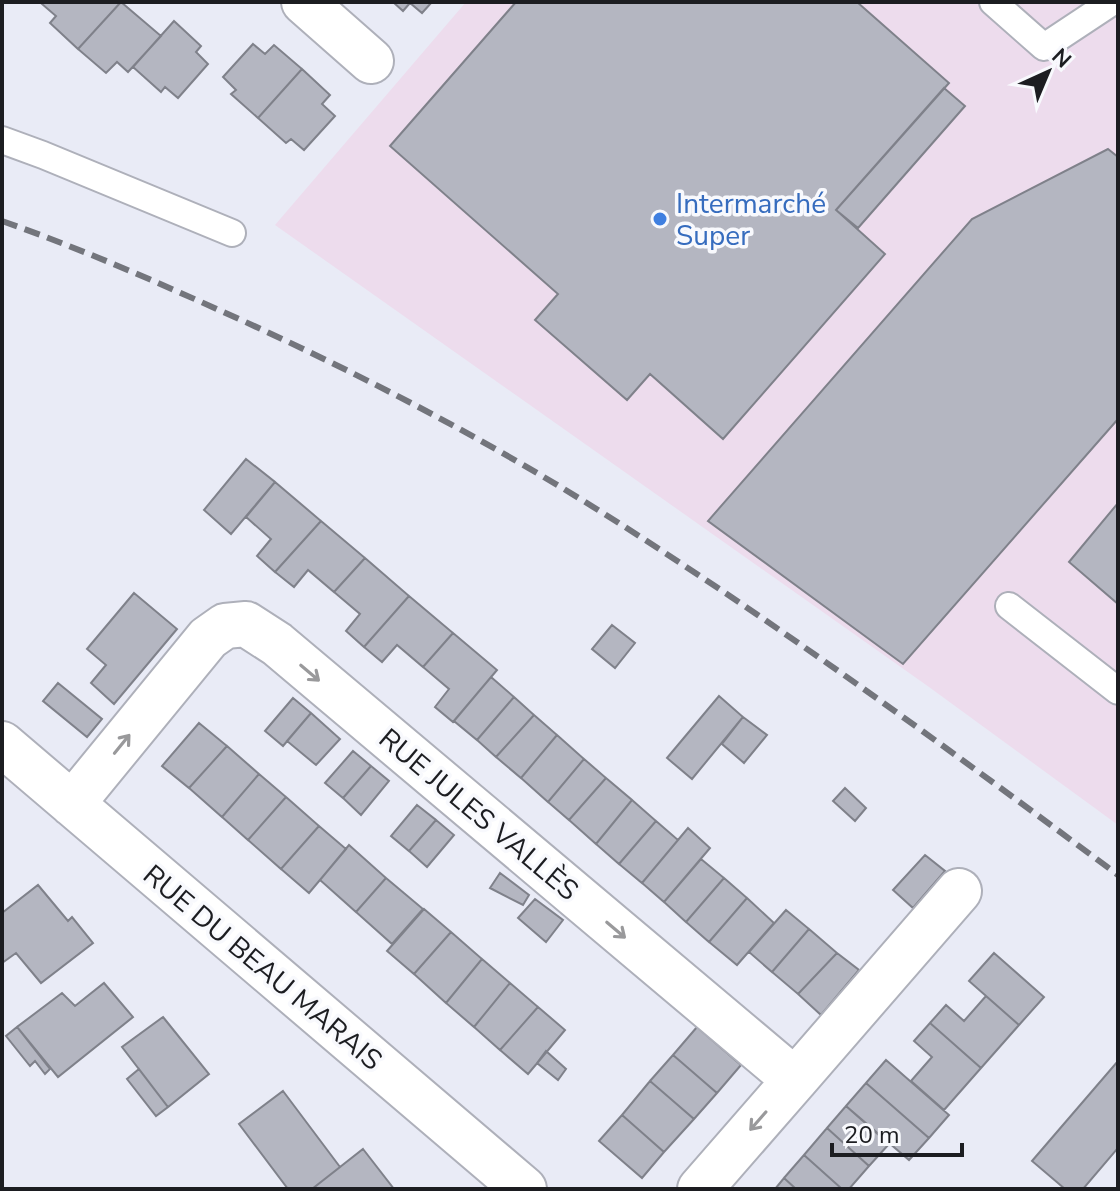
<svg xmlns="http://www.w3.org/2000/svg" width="1120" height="1191" viewBox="0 0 1120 1191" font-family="'Nunito Sans',sans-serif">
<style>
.commercial{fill:#eddced}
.building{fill:#b4b6c1;stroke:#7f818a;stroke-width:2}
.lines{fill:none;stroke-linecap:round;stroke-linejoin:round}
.service-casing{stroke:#aeb0ba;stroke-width:30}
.minor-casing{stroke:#aeb0ba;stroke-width:48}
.service{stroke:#fff;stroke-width:26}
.minor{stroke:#fff;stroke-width:44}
.rail{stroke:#73757c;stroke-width:6;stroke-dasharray:16 8;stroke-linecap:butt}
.oneway{stroke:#99999b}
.shop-dot{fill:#3f7fe0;stroke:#f8f9fd;stroke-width:3}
.labels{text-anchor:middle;stroke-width:7;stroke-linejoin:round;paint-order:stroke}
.shop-label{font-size:28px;fill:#366cbe;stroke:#f8f9fd;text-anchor:start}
.street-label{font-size:28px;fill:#1c1d21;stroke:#f8f9fd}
</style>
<rect width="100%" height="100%" fill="#e9ebf6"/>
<path class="commercial" d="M466,2h652v823l-189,-138 -654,-462z"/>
<path class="building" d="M44,2h77l-43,47 -28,-26 6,-7 -14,-12z
M121,2l40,34 -33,36 -11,-10 -11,11 -28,-24z
M393,2h39l-10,11 -12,-10 -7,8z
M516,2h341l92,81 -113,127 49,44 -162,185 -73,-65 -23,26 -92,-80 23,-26 -168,-148z
M174,21l27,25 -5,6 12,12 -30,34 -13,-11 -4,5 -28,-25z
M253,44l12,10 9,-9 28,24 -44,49 -27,-24 5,-4 -13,-13z
M302,69l28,26 -8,9 13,12 -31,34 -13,-11 -5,4 -28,-25z
M944,88l21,18 -107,122 -22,-18z
M1108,149l10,8v262l-215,245 -195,-143 264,-302z
M246,459l29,23 -44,52 -27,-24z
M275,482l46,39 -46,51 -18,-16 14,-17 -25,-22z
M1118,503v101l-49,-42z
M321,521l44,37 -31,34 -26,-22 -14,17 -19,-15z
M365,558l44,38 -45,51 -18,-16 14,-17 -26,-22z
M134,593l43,36 -63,75 -23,-21 15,-18 -19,-16z
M409,596l44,37 -30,34 -26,-22 -15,17 -18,-15z
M612,625l23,18 -20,25 -23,-19z
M453,633l44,37 -44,52 -18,-15 14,-18 -26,-22z
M491,677l23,20 -37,43 -23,-19z
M58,683l44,36 -15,18 -44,-36z
M719,696l24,21 -51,62 -25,-21z
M514,697l20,18 -38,42 -19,-17z
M293,698l18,15 -28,33 -18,-15z
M311,713l29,26 -24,26 -29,-24z
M534,715l23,20 -36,43 -25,-21z
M743,717l24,18 -23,28 -22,-19z
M199,723l28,23 -38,42 -27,-22z
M557,735l27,24 -36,43 -27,-24z
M227,746l32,28 -37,43 -33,-29z
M353,751l18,15 -28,32 -18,-15z
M584,759l22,19 -37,42 -21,-18z
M371,766l18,15 -28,34 -18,-17z
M259,774l27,23 -38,43 -26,-23z
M606,778l26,22 -36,44 -27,-24z
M845,788l21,20 -11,13 -22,-20z
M286,797l33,29 -38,43 -33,-29z
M632,800l24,21 -37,43 -23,-20z
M417,805l19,15 -27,31 -18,-15z
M436,820l18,15 -27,32 -18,-16z
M656,821l22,19 -36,43 -23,-19z
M319,826l27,23 -37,44 -28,-24z
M688,828l22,20 -46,54 -22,-19z
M349,845l37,33 -30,34 -36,-32z
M925,855l20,16 -32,37 -20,-18z
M701,859l23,19 -38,44 -22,-20z
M500,873l29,22 -6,10 -33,-17z
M386,878l37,31 -31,35 -36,-32z
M724,878l23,20 -38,44 -23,-20z
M38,885l30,36 4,-4 21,26 -52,40 -25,-30 -14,10v-50z
M747,898l27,25 -37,42 -28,-23z
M535,899l28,21 -17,22 -28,-24z
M424,909l27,23 -37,42 -27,-23z
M786,910l23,19 -37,43 -23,-20z
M809,929l28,24 -39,41 -26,-22z
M451,932l31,27 -36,44 -32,-29z
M837,953l22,17 -38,45 -23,-21z
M994,953l50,44 -25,28 -50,-44z
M482,959l28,24 -36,44 -28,-24z
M104,983l29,34 -75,60 -41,-50 45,-34 13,13z
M510,983l28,24 -38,43 -26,-23z
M986,996l33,29 -38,43 -51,-45 16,-18 18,16z
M538,1007l27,23 -37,44 -28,-24z
M163,1017l46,57 -41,33 -46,-60z
M930,1023l51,45 -37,42 -33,-29 21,-24 -18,-16z
M17,1027l33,42 -5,5 -10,-13 -5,5 -24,-30z
M697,1027l44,38 -24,28 -44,-38z
M546,1051l20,18 -8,11 -21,-17z
M673,1055l44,38 -23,26 -44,-38z
M886,1060l63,55 -20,23 -63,-55z
M1118,1061v87l-35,41h-18l-33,-28z
M139,1069l29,38 -12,9 -29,-37z
M650,1081l44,38 -30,33 -42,-37z
M866,1083l63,55 -20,22 -63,-54z
M283,1091l57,76 -28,22h-24l-49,-65z
M846,1106l43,38 -20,22 -42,-38z
M622,1115l42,37 -22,26 -43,-37z
M827,1128l42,38 -20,23h-7l-38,-34z
M363,1149l31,40h-82l28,-22z
M804,1155l38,34h-46l-12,-11z
M784,1178l12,11h-21z"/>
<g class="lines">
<g class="service-casing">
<path id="service" d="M993,2l51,45 68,-45
M2,140l41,15 189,78
M1009,606l109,85"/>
</g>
<g class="minor-casing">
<path id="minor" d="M304,2l67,59
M2,744l522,445
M72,804l136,-166 17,-12 21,-2 31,20 518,436 -95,109
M795,1080l164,-189"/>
</g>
<use href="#service" class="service"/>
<use href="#minor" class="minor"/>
<path class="rail" d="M2,221c74,26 146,57 217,89 145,65 286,139 420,226 164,106 322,222 479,339"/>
</g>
<defs><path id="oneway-shaft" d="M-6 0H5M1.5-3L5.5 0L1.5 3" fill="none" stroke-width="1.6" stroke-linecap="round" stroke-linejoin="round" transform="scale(2)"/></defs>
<g class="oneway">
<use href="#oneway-shaft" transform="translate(310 673) rotate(40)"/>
<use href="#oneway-shaft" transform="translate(122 744) rotate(-51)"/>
<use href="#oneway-shaft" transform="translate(616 930) rotate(40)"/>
<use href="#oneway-shaft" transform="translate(758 1121) rotate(131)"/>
</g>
<circle class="shop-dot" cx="660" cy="219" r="8"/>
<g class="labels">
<g class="shop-label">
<text x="676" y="213">Intermarché<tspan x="676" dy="32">Super</tspan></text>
</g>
<g class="street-label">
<text transform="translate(479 814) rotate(40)" y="10">RUE JULES VALLÈS</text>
<text transform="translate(263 967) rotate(40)" y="10">RUE DU BEAU MARAIS</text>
</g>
</g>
<rect width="1120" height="1191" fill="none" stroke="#1c1d21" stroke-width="8"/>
<g transform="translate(1048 72) rotate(44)" stroke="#f8f9fd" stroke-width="6" paint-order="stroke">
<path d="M0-6L14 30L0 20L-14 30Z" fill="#1c1d21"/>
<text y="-12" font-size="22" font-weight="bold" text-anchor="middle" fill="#1c1d21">N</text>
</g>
<path d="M832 1143v12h130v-12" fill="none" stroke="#1c1d21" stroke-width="4"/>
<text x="844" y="1143" font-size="24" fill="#1c1d21" stroke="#f8f9fd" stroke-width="6" paint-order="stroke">20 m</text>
</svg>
